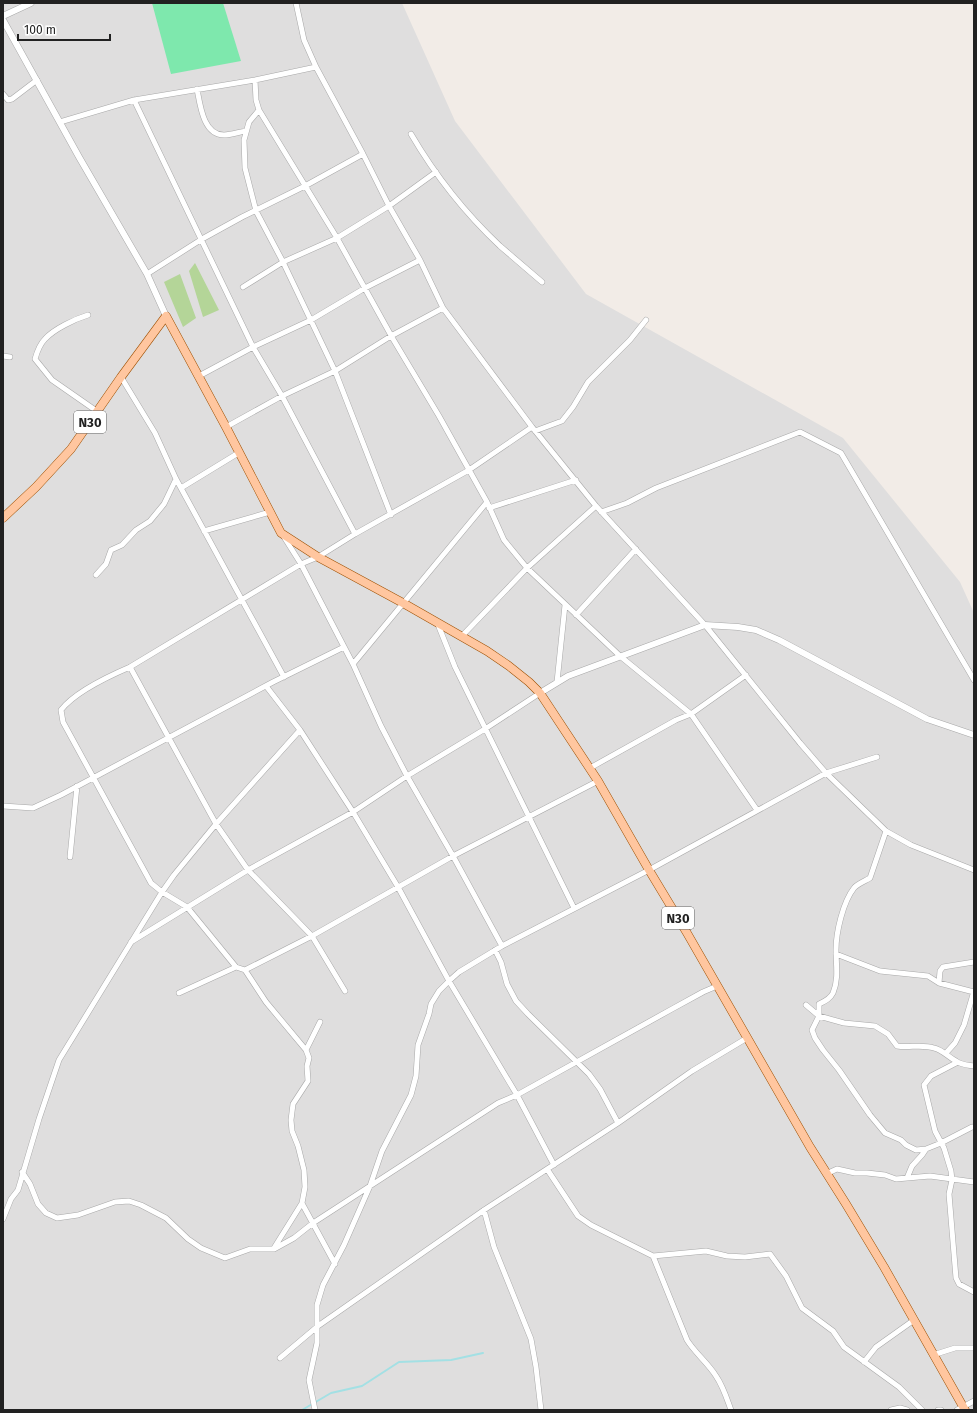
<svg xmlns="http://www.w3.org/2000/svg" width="977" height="1413" viewBox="0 0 977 1413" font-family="'Fira Sans',sans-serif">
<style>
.residential{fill:#dfdede}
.forest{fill:#b4d598}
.pitch{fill:#7ee8ad}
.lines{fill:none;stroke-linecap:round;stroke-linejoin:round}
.stream{stroke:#a3e0e4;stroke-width:2}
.minor-casing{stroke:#a8a8a8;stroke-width:6}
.tertiary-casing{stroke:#a8a8a8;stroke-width:7}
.primary-casing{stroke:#9e4f00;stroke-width:9}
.minor{stroke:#fff;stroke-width:5}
.tertiary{stroke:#fff;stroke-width:6}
.primary{stroke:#ffc69f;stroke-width:8}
.labels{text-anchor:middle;stroke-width:4;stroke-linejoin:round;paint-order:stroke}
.shield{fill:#fff;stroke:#646464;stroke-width:1}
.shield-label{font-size:13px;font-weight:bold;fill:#212121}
</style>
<rect width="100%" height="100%" fill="#f2ece7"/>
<path class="residential" d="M3,3h399l53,118 131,173 257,144 117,144 14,31v797h-971z"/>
<path class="forest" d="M195,263l24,47 -16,7 -14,-46z
M180,274l16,44 -13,9 -19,-45z"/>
<path class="pitch" d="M152,3h71l18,58 -70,13z"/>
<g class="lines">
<path class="stream" d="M302,1410l29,-17 31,-7 37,-24 52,-2 32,-7"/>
<g class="minor-casing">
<path id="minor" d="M296,3l8,37 12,27 47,87 26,52 31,54 23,48 89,119 64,79 109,119 95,118 26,30 60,58 25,14 63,25
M255,80l1,20 3,10 78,128 56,101 46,77 48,86 17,38 23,28 93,88 71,58 66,96
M197,89c3,15 6,46 27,46 7,0 15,-3 22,-4
M3,94l5,6 4,-1 25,-19
M134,100l119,247 29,49 73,138
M259,110l-10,12 -5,18 1,28 11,43 27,51 52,109 56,144
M60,122l74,-22 121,-20 61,-13
M411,134c24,41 55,80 89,112 14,12 28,24 42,36
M147,274l55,-35 40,-22 63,-31 58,-32
M243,287l40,-25 54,-24 52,-32 47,-34
M88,315c-13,4 -34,14 -43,24 -5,5 -8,13 -10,20l17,21 46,32
M3,356l7,1
M199,376l54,-29 58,-27 54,-32 55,-28
M121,377l34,56 21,46 108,198
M226,427l56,-31 53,-25 56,-35 52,-28
M535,431l27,-10 11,-14 15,-25 42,-42 16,-20
M181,488l59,-36
M489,508l87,-28
M601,512l26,-9 29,-15 144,-56 41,21 133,227
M204,531l66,-19
M284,537l17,27 52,100 28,62 26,50 46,80 49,90
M96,575l10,-11 5,-14 11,-5 14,-15 14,-9 14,-17 12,-25
M576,615l60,-66
M437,622l18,45 119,241
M461,637l66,-69 69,-62
M353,664l134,-162
M130,667l86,157 32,46 64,66 33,55
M557,682l8,-77
M266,686l34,44 53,82 45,75 51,94 68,114 37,70
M590,768l86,-48 15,-6 55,-39
M3,806l30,2 28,-13 212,-113 71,-35
M886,831l-16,47c-5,3 -13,6 -16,10 -11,14 -18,44 -18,62 0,14 3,29 -3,43 -3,6 -8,8 -14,11v12l-7,14 3,8 8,12 16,20 31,45 15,18 16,7 5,5 10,5 10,-1
M70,857l7,-71
M131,942l117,-72 105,-58 54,-36 78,-47 55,-36
M495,950l6,12 6,22 9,17 12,13 61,60 11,15 18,34
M836,954l44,17 48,5 11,7 35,9
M236,967l-49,-60 -25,-15 -11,-9 -88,-161 -2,-12c14,-18 48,-34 69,-43l171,-103 17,-7 37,-23 114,-64 63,-43
M245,970l21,32 40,48 14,-28
M939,983l1,-12 3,-4 31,-5
M179,993l57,-26 9,3 67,-34 141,-80 145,-75
M806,1005l13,11 25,7 31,3 13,8 9,12c12,2 25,-2 37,2 9,2 14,9 22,13 5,4 12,4 18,5
M306,1050l3,8 -2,8 1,15 -15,23 -2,16 1,11 6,15 6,24 1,17 -3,16 2,4 31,57
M946,1053l9,-10 9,-18 10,-34
M956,1062v1l-25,13 -7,9 11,46 9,17 7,23 1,9 -3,14 7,84 3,6 15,8
M547,1169l31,47 13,9 62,31 53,-5 21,5 18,1 25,-3 16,22 16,32 31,23 11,16 55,40 23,23
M22,1172l8,12 8,20 8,9 11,5 21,-3 37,-13 14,-1 12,4 25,13 22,21 13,9 24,10 25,-9h24l20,-11 19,-15 185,-120 19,-8 155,-86 31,-17 14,-6
M826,1174l11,-5 18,4h12l18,2 11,4 34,-3 44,6
M907,1178l5,-12 10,-11 4,-6 15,-6 31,-16
M484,1210l10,37 37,92 5,28 5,43
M3,1219l8,-20 7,-9 21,-71 20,-59 41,-67 62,-101 12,-17 42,-51 84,-94
M274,1248l28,-45
M653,1256l34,84c8,13 21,23 29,36 7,10 11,23 15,34
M933,1355l22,-7h19
M280,1358l38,-32 166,-116 134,-87 74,-52 55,-33
M864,1362l12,-15 38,-27
M315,1410l-6,-30 8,-37v-38l6,-20 21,-40 26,-59 12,-35 29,-56 5,-19 2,-31 11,-31 2,-10 8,-13 10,-10 10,-9 43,-26 147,-76 177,-97 51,-16
M891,1410l9,-2 7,2
M938,1410h3
M957,1410l17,-9"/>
</g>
<g class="tertiary-casing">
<path id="tertiary" d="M3,16l28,-13
M3,20l76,137 68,117 19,42
M540,693l28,-17 137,-51 33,2 18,3 23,10 148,79 47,16"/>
</g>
<g class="primary-casing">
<path id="primary" d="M3,518l33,-31 35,-38 50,-72 45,-61 60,111 55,106 37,24 85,46 84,48 22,15 20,16 11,11 58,88 51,89 38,63 123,214 36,57 38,63 81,143"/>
</g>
<use href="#minor" class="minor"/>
<use href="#tertiary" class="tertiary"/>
<use href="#primary" class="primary"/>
</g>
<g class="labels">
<g class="shield">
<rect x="74" y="411" width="32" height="22" rx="3"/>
<rect x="662" y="907" width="32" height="22" rx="3"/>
</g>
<g class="shield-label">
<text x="90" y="427">N30</text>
<text x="678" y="923">N30</text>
</g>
</g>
<rect width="977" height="1413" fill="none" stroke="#212121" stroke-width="8"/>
<path d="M18 34v6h92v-6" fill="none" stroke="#212121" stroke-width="2"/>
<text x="24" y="34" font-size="12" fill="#212121" stroke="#ffffff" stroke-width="3" paint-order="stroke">100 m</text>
</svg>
